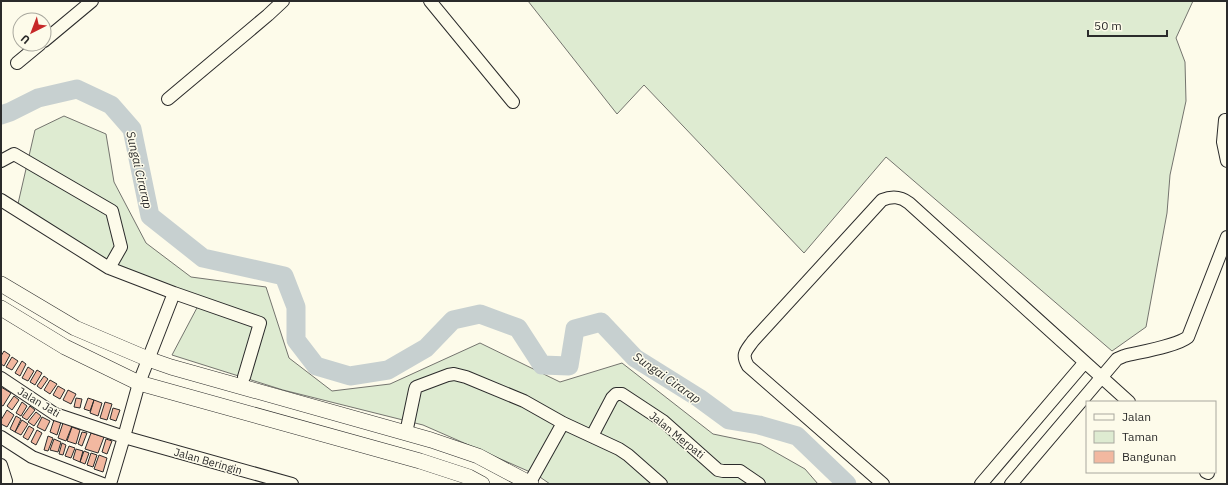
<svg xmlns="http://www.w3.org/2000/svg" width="1228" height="485" viewBox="0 0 1228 485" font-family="'IBM Plex Sans',sans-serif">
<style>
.green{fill:#deebd1;stroke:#74746e}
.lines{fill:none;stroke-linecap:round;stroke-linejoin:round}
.river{stroke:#c7d0d0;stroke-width:19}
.building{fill:#f2b8a0;stroke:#2b2b2b}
.minor-casing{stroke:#2b2b2b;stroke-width:14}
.major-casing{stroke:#2b2b2b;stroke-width:16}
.minor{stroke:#fdfbea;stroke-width:12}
.major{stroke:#fdfbea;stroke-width:15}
.labels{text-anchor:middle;stroke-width:3;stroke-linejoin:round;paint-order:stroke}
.street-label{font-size:11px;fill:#2b2b2b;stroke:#fdfbea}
.water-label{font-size:12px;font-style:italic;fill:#2b2b2b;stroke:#fdfbea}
</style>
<rect width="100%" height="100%" fill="#fdfbea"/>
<path class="green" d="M528,1h665l-17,37 9,24 1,39 -16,74 -3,38 -21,114 -34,24 -226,-194 -82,96 -160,-168 -27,29z
M64,116l42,18 8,48 32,61 45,34 75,10 23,71 43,33 58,-7 90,-41 80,39 62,-19 91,71 48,10 44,25 13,15h-268l-13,-9 -114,-50 -140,-35 -111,-35 27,-51 -107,-49 -75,-47 18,-78z"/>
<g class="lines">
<path class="river" d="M1,115l9,-3 28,-14 39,-9 34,16 21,24 18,87 53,42 81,18 12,31v33l20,26 34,10 38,-6 38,-22 27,-28 27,-6 38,14 24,37 27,1 6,-37 26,-7 34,36 64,40 30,22 30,5 38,11 50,48"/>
</g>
<path class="building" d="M4,351l6,4 -6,11 -3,-2v-8z
M12,357l6,4 -6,9 -6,-3z
M22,361l4,3 -6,12 -5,-3z
M28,367l6,4 -6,10 -6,-3z
M37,370l5,3 -7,12 -5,-3z
M44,376l4,3 -7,10 -4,-3z
M50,380l7,4 -7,10 -6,-4z
M58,386l7,4 -5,9 -7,-4z
M1,387l10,6 -8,13 -2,-1z
M68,390l8,4 -5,10 -8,-4z
M14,396l5,4 -7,10 -5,-4z
M76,398l6,1 -2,9 -6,-1z
M88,398l6,2 -4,11 -6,-2z
M94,400l8,3 -4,13 -8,-3z
M22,402l5,4 -6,10 -5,-3z
M105,402l7,2 -5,16 -7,-2z
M30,406l5,4 -8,10 -5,-3z
M113,408l7,2 -4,11 -6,-2z
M7,410l7,5 -7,12 -6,-3v-4z
M36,412l5,4 -7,10 -6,-4z
M16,416l5,3 -6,13 -5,-3z
M42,417l8,4 -5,10 -8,-4z
M22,420l6,4 -7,11 -6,-3z
M54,420l7,2 -4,13 -7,-3z
M63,423l9,3 -6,15 -8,-3z
M29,426l5,3 -6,11 -5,-3z
M72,427l8,3 -4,14 -9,-3z
M37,430l5,3 -6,12 -5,-3z
M82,432l5,1 -5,13 -4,-2z
M91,433l13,4 -6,16 -13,-4z
M48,436l5,2 -5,13 -4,-1z
M54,439l7,3 -3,10 -8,-2z
M106,439l6,2 -5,13 -5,-2z
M62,443l4,2 -3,10 -4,-1z
M69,446l6,2 -4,10 -6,-2z
M76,449l7,2 -3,11 -7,-3z
M84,451l5,2 -4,11 -5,-2z
M91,453l6,2 -4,12 -6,-2z
M99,455l8,3 -4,14 -9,-3z"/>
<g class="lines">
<g class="minor-casing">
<path id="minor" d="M430,1l83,101
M44,41l48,-40
M17,63l23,-19
M168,99l100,-84 15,-14
M1225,120l-2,22 4,19
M1,161l13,-7 98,57 9,36 -12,21
M1,200l108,68 65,25 -35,90 -15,54 -14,47
M174,293l86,30 -16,54
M1,378l54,36 69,23 168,47
M406,433l9,-43 1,-3 32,-12 6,-1 12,3 58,24 39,22 56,26 9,6 33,29
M592,436l20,-38 4,-4h6l41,27 55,49 5,1h17l19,13
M1,437l31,20 71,27
M1,465l5,16
M1206,472l2,1
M529,484l34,-61
M883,484l-135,-118c-7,-12 -2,-15 5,-25l129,-141c10,-4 18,-4 27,3l220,199
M981,484l104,-122
M1011,484l106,-125 7,-3c16,-4 53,-10 64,-19l39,-100"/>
</g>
<g class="major-casing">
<path id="major" d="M1,284l74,44 73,31 23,8 260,73 47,16 53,28
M1,308l64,39 74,36 281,78 49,16 13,7"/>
</g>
<use href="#minor" class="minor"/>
<use href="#major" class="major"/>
</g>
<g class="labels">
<g class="street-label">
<text transform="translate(39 402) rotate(31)" y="4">Jalan Jati</text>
<text transform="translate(677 435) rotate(39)" y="4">Jalan Merpati</text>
<text transform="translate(208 461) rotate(16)" y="4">Jalan Beringin</text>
</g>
<g class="water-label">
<text transform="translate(139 170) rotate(77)" y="4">Sungai Cirarap</text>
<text transform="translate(667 378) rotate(35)" y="4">Sungai Cirarap</text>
</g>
</g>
<rect width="1228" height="485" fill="none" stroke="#2b2b2b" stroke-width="4"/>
<rect x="1086" y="401" width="130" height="72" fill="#fdfbea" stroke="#a9a89e"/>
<rect x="1094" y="414" width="20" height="6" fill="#fdfbea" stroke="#a9a89e"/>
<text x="1122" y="421" font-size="12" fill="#2b2b2b">Jalan</text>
<rect x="1094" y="431" width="20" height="12" fill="#deebd1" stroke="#a9a89e"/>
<text x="1122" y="441" font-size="12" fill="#2b2b2b">Taman</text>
<rect x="1094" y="451" width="20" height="12" fill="#f2b8a0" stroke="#a9a89e"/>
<text x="1122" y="461" font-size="12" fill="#2b2b2b">Bangunan</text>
<g transform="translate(32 32) rotate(222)"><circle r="19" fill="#fdfbea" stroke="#a9a89e"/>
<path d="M0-3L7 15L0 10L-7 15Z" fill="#c62828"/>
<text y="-6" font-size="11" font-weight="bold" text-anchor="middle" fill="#2b2b2b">U</text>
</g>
<path d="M1088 30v6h79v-6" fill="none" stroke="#2b2b2b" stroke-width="2"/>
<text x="1094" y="30" font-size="12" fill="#2b2b2b" stroke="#fdfbea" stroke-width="3" paint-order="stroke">50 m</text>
</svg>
